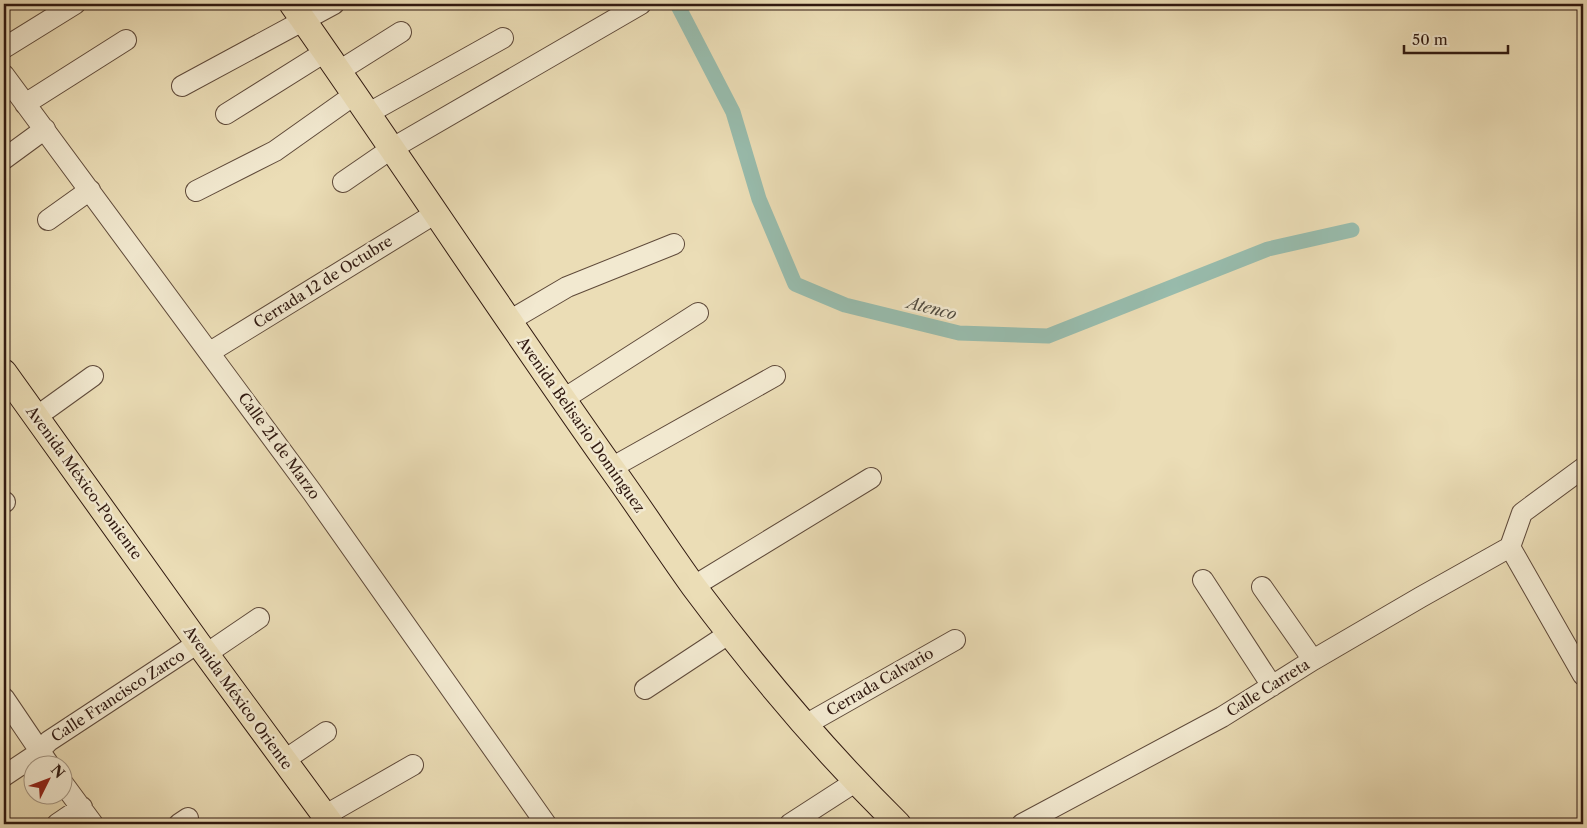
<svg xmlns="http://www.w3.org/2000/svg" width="1587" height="828" viewBox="0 0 1587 828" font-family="'Libre Caslon Text',serif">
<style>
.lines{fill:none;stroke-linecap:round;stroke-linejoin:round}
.canal{stroke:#98bcad;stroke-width:15}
.minor-casing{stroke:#5f4a3a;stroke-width:22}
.major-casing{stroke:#301910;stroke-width:27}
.minor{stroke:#f2e9d0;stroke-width:20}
.major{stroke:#ebddb6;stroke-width:25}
.labels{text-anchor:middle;stroke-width:5;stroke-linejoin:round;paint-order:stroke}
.street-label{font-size:15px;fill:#301910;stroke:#f2e9d0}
.water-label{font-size:16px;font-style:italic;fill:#4f4a3f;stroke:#f2e9d0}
</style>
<rect width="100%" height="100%" fill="#ebddb6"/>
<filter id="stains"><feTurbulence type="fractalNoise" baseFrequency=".004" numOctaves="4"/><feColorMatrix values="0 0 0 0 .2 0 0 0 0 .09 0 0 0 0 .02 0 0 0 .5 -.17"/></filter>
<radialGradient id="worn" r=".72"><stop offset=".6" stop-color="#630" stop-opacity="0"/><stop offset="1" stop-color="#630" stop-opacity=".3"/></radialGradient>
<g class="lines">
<path class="canal" d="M677,4l56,108 26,87 36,85 50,21 114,28 89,3 220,-87 84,-19"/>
<g class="minor-casing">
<path id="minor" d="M4,48l71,-44
M339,71l62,-39
M4,75l308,417 234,332
M182,86l152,-82
M25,104l101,-64
M226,114l99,-62
M367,114l136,-76
M4,159l41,-30
M343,182l48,-33 250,-145
M196,191l79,-40 79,-56
M48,220l42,-30
M509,321l58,-34 107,-43
M210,352l226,-139
M562,400l136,-87
M36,417l57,-41
M611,468l164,-92
M4,502h1
M1510,547l73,128
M1510,547l12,-34 61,-45
M1203,580l69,106
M694,586l177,-108
M1262,587l51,73
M206,654l53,-36
M645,689l85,-56
M4,698l46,68
M805,725l150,-85
M283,761l43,-29
M4,776l30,-20 15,-15 149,-98
M62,782l31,42
M324,816l89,-51
M57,824l25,-17
M179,824l9,-6
M790,824l65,-42
M1022,824l200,-107 91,-57 108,-63 89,-50"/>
</g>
<g class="major-casing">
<path id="major" d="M292,4c108,154 211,311 320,465 28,39 54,79 82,118 62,83 130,164 204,237
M4,372l194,271 133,181"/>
</g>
<use href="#minor" class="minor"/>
<use href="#major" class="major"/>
</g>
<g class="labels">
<g class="street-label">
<text transform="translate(323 282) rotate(-32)" y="5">Cerrada 12 de Octubre</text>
<text transform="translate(581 425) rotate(55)" y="5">Avenida Belisario Domínguez</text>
<text transform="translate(279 446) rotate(54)" y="5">Calle 21 de Marzo</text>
<text transform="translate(84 483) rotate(54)" y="5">Avenida México-Poniente</text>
<text transform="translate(880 682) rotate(-30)" y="5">Cerrada Calvario</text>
<text transform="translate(1268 688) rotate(-32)" y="5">Calle Carreta</text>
<text transform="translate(118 696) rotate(-33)" y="5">Calle Francisco Zarco</text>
<text transform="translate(238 698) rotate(54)" y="5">Avenida México Oriente</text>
</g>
<g class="water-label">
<text transform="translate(932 308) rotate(14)" y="6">Atenco</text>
</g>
</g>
<rect width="1587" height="828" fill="none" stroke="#ebddb6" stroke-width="20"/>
<rect x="5" y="5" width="1577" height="818" fill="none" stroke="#301910" stroke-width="2.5"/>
<rect x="10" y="10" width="1567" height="808" fill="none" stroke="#301910"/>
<g transform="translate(48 780) rotate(48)"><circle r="24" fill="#f2e9d0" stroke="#a49683"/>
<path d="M0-4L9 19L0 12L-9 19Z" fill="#8f2418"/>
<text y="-8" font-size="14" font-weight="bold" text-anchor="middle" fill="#301910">N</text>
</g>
<path d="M1404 45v8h104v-8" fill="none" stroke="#301910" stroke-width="2.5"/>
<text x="1412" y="45" font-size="15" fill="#301910" stroke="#f2e9d0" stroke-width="4" paint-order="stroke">50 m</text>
<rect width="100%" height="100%" filter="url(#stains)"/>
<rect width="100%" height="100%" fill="url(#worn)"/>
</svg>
